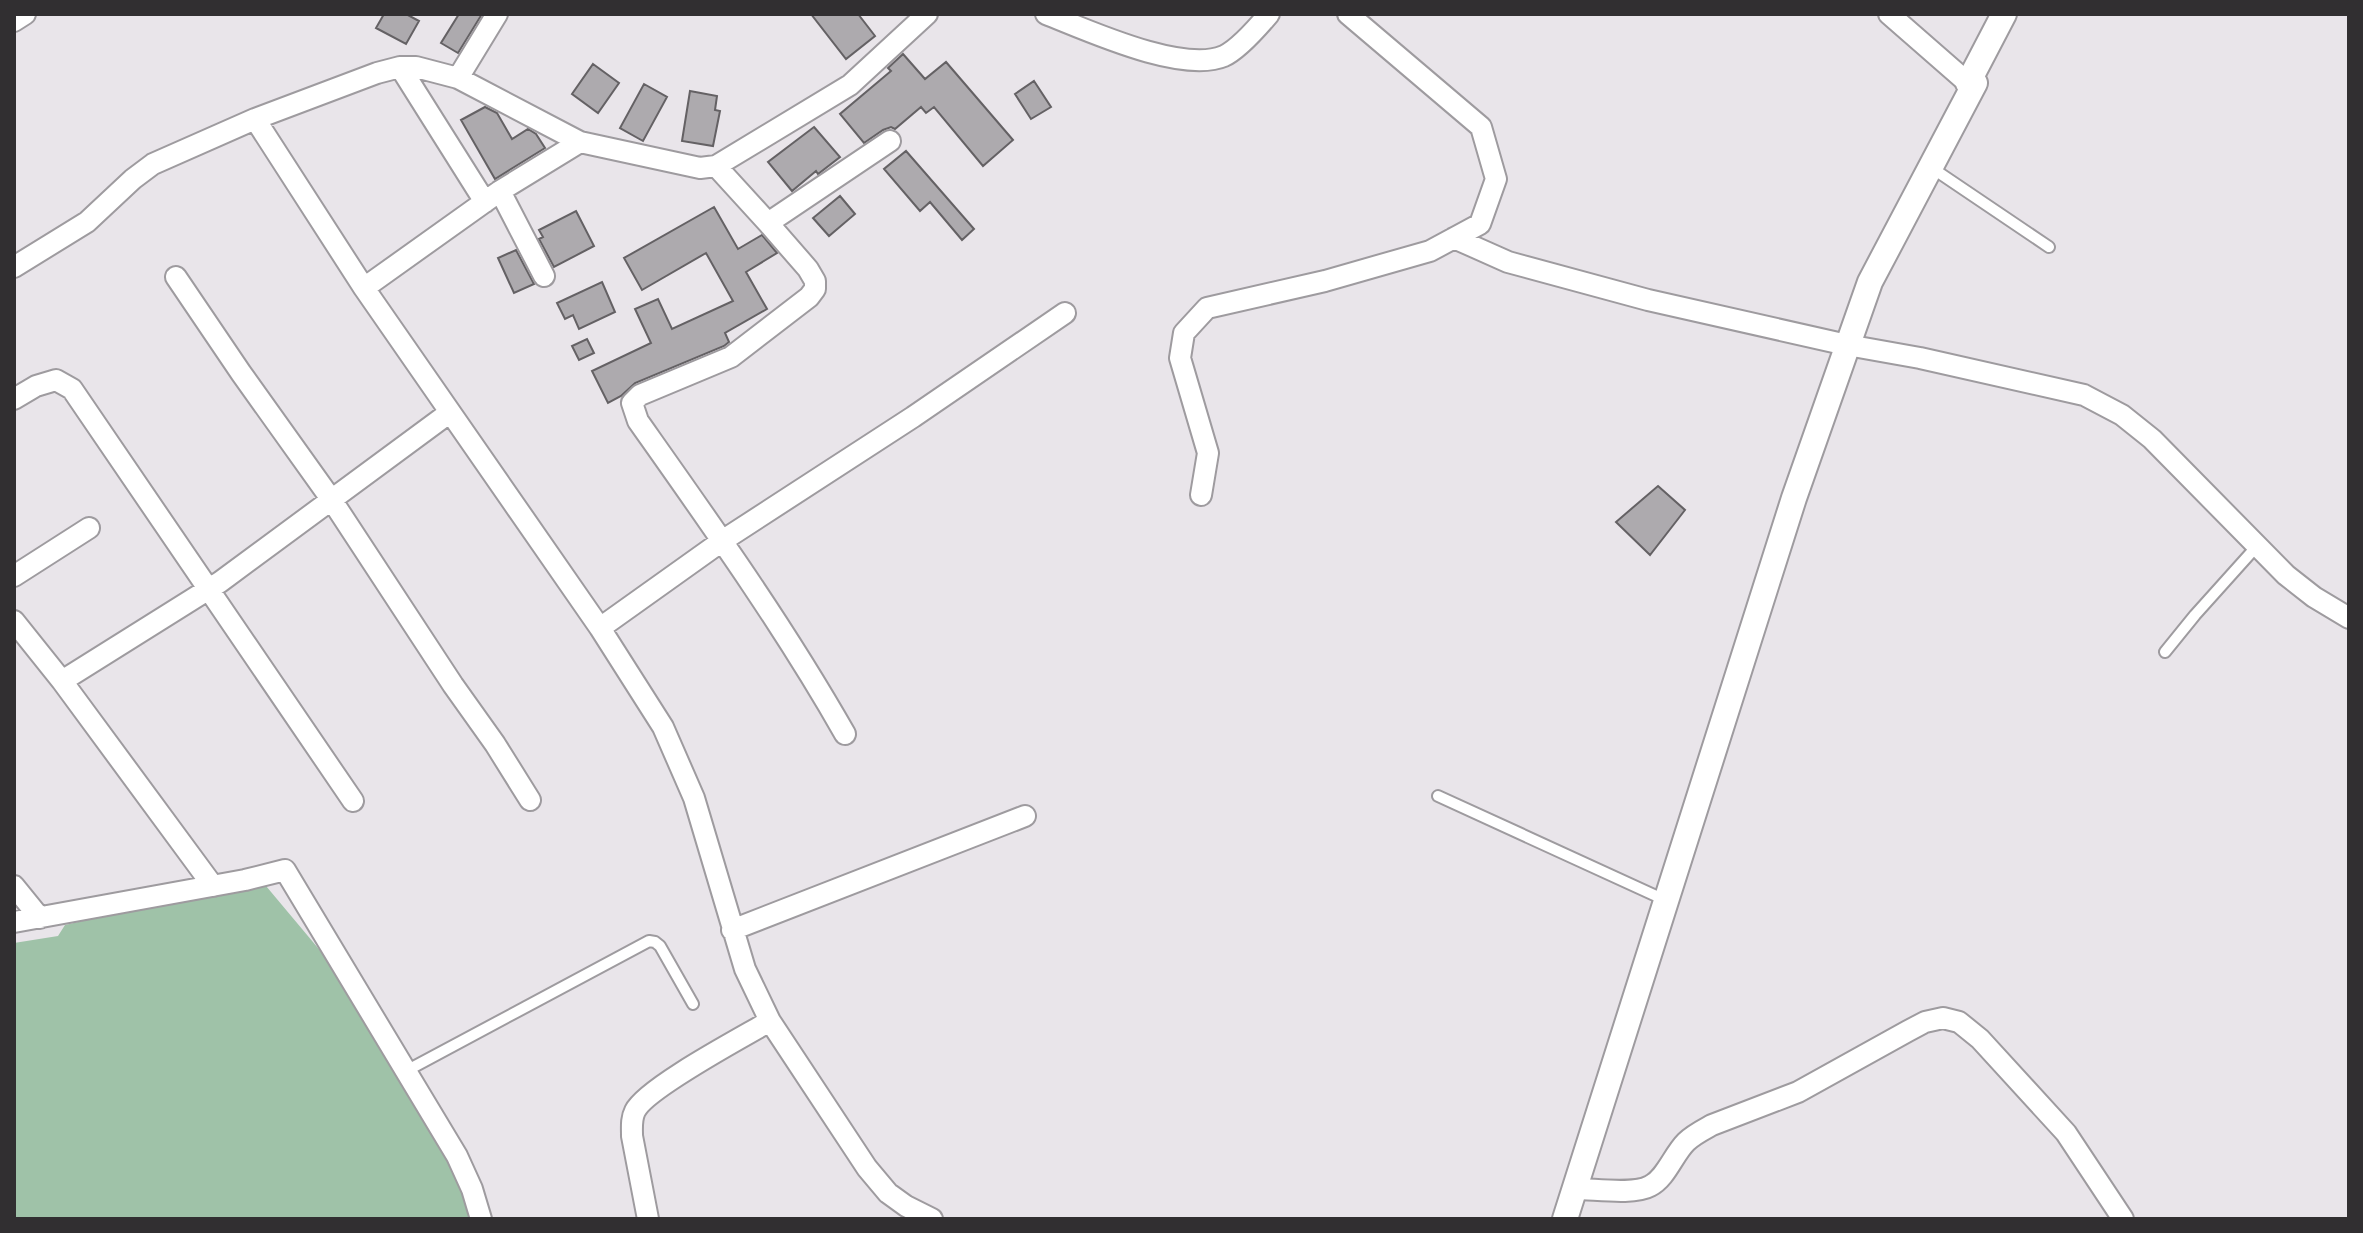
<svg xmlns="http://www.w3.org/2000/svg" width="2363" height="1233" viewBox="0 0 2363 1233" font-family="Georgia,serif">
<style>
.green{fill:#9fc2a8}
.building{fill:#adaaae;stroke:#646164;stroke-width:2}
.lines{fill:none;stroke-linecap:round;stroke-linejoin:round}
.service-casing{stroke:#9e9b9f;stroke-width:14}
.minor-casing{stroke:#9e9b9f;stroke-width:24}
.tertiary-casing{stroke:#9e9b9f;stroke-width:28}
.service{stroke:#fff;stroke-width:10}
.minor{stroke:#fff;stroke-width:20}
.tertiary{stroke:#fff;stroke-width:24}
</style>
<rect width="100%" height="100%" fill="#e9e5ea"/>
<path class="green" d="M261,880l62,74 148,246 2,19h-459v-276l44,-7 7,-11z"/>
<path class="building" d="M384,14h22l13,7 -13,23 -30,-16z
M459,14h23l-24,39 -17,-10z
M811,14h47l17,22 -29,23z
M903,54l22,25 21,-17 67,78 -30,26 -49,-59 -8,6 -5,-6 -26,22 -4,-2 -8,3 -19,13 -24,-29 51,-43 -3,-3z
M593,64l26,19 -21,30 -26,-19z
M1034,81l17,26 -20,12 -16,-25z
M644,84l23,13 -24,44 -23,-13z
M690,91l27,5 -2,14 5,1 -7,35 -31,-5z
M485,107l12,6 15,26 16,-10 8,5 9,14 -50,31 -34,-59z
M814,127l26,30 -22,17 -2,-3 -24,20 -24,-29z
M906,151l68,78 -12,11 -32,-38 -10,9 -36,-42z
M840,196l15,18 -26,22 -16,-18z
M714,207l24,42 24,-14 15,18 -31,19 21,37 -42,24 4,9 -5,4 -89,37 -14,13 -13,7 -16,-32 59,-28 -16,-34 23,-10 14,30 61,-28 -27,-48 -64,37 -18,-32z
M576,211l18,35 -40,21 -15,-28 4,-2 -4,-7z
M516,250l18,34 -20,9 -16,-35z
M602,282l13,30 -36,17 -6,-14 -8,4 -8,-16z
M587,339l7,14 -15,7 -7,-14z
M1658,486l27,24 -35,45 -34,-33z"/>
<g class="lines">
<g class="service-casing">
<path id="service" d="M1932,168l117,79
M2165,652l30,-37 62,-69
M1438,796l227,104
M406,1071l243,-130 6,1 5,4 33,58"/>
</g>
<g class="minor-casing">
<path id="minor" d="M1046,14c41,16 136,60 178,42 15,-7 34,-29 45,-42
M1889,14l79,69
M14,21l11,-7
M400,67l85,135
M458,78l39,-64
M255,119l122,-46 23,-6h16l42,11 122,64 120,26 16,-2 134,-81 77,-71
M716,166l52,57 40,46 7,12v8l-6,8 -78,60 -91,38 -8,8 6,18c72,102 145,204 207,313
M500,191l44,85
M768,223l122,-82
M1454,238l54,24 140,38 199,45 73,13 164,37 38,20 30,24 134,136 28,22 35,21
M14,267l73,-45 46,-43 20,-15 102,-45 109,169 236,340 63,99 31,71 51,171 25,52 97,147 21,25 18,13 26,13
M176,277l65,96 90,126 122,186 42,59 35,56
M364,288l136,-97 80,-49
M14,399l22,-13 20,-6 16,9 281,412
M1201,495l7,-42 -28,-95 4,-25 23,-25 118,-27 105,-30 50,-27 16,-45 -15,-52 -133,-113
M14,576l75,-48
M14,621l48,60 151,205
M600,628l122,-87 191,-124 152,-104
M62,681l158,-99 229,-169
M14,886l26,32
M14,922l231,-42 40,-10 172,286 15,33 9,30
M732,930l293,-114
M1576,1189c19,0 58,6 74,-3 16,-8 23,-31 36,-44 7,-7 17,-12 26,-17l86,-33 110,-61 17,-9 18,-4 16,4 21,17 86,94 57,86
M648,1219l-16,-83c0,-9 -1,-17 3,-25 11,-23 108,-74 135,-90"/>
</g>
<g class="tertiary-casing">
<path id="tertiary" d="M1565,1219l229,-721 76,-216 105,-199h-7l36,-69"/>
</g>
<use href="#service" class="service"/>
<use href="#minor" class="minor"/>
<use href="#tertiary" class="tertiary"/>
</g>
<rect width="2363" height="1233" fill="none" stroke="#312f31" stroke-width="32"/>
</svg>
